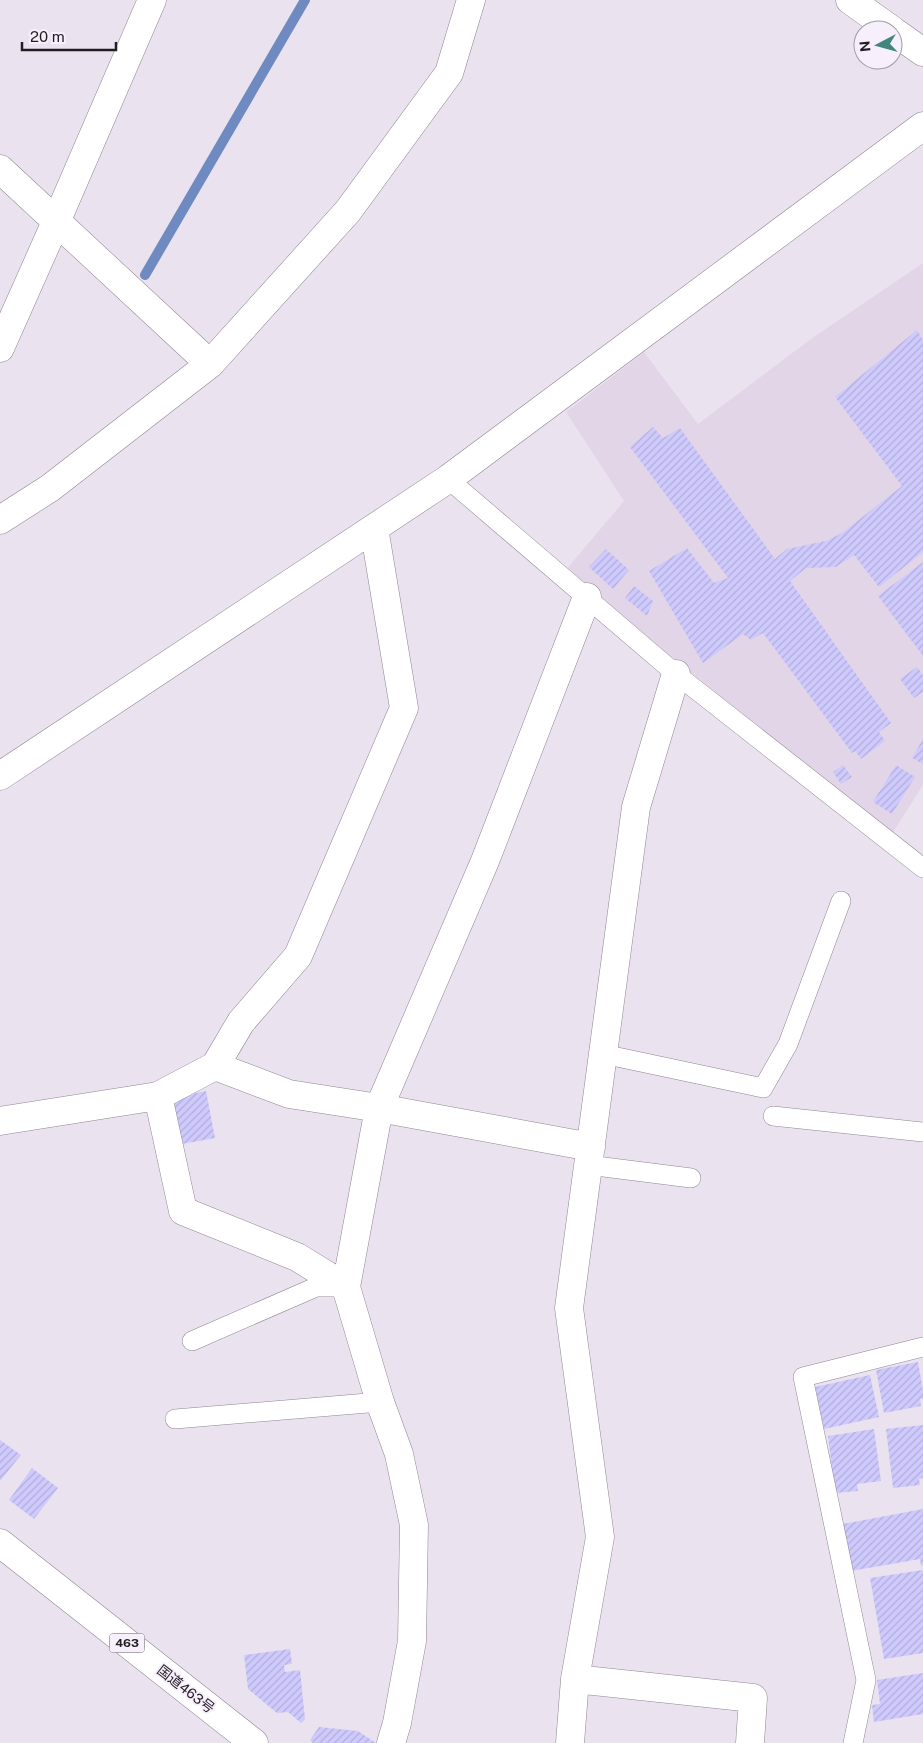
<svg xmlns="http://www.w3.org/2000/svg" width="923" height="1743" viewBox="0 0 923 1743" font-family="'Public Sans','Noto Sans JP',sans-serif">
<style>
.built{fill:#e2d5e8}
.lines{fill:none;stroke-linecap:round;stroke-linejoin:round}
.stream{stroke:#6e8ac0;stroke-width:10}
.building{fill:url(#building-hatch)}
.service-casing{stroke:#8f8692;stroke-width:20}
.minor-casing{stroke:#8f8692;stroke-width:29}
.trunk-casing{stroke:#8f8692;stroke-width:29}
.service{stroke:#fff;stroke-width:19}
.minor{stroke:#fff;stroke-width:28}
.trunk{stroke:#fff;stroke-width:28}
.labels{text-anchor:middle;stroke-width:4;stroke-linejoin:round;paint-order:stroke}
.shield{fill:#f8effc;stroke:#625d63;stroke-width:1}
.shield-label{font-size:12px;font-weight:bold;fill:#211e22}
.street-label{font-size:14px;fill:#211e22;stroke:#f8effc}
</style>
<defs>
<pattern id="building-hatch" width="6" height="6" patternUnits="userSpaceOnUse" patternTransform="scale(1.25)"><rect width="6" height="6" fill="#cfcafd"/><path d="M-1 1l2-2M0 6l6-6M5 7l2-2" fill="none" stroke="#b1add9"/></pattern>
</defs>
<rect width="100%" height="100%" fill="#ebe2ef"/>
<path class="built" d="M923,263v522l-31,49 -327,-263 59,-70 -58,-89 78,-60 54,72 113,-85z"/>
<g class="lines">
<path class="stream" d="M145,275l160,-275"/>
</g>
<path class="building" d="M917,330l6,10v212l-44,35 -25,-32 -18,12 -30,1 -16,13 101,142 -12,9 6,9 -24,18 -6,-8 -3,2 -89,-120 -12,7 -8,-6 -40,29 -54,-92 38,-23 27,35 14,-5 -98,-131 23,-20 10,11 17,-10 95,131 12,-10 39,-8 16,-8 60,-47 -67,-89z
M606,549l23,21 -16,19 -24,-22z
M923,562v94l-45,-60z
M634,586l19,15 -6,15 -22,-18z
M917,667l6,8v17l-9,6 -14,-19z
M923,739v25l-11,-6z
M843,765l9,12 -11,7 -8,-12z
M896,765l19,12 -23,37 -19,-12z
M206,1091l9,47 -33,6 -10,-46z
M918,1362l5,28v9h-3l1,7 -37,7 -8,-43z
M870,1375l9,42 -55,12 -9,-42z
M923,1425v53l-4,1 1,6 -27,3 -7,-59z
M874,1429l7,52 -24,3 1,7 -23,2 -7,-57z
M0,1440l21,15 -21,26z
M32,1468l26,20 -24,31 -25,-19z
M923,1509v56l-2,1 -1,-7 -69,12 -8,-47z
M923,1570v83l-39,6 -14,-81z
M290,1649l2,15 -8,1 1,7 15,-2 5,49 -4,4 -13,-11 -11,1 -29,-24 -4,-34z
M923,1673v41l-49,8 -2,-17 8,-1 -3,-24z
M319,1727l39,4 18,12h-63l-3,-3z"/>
<g class="lines">
<g class="service-casing">
<path id="service" d="M448,479l228,195 247,194
M603,1054l160,34 25,-44 53,-143
M773,1116l150,16
M588,1165l103,13
M192,1341l124,-54h29
M175,1419l205,-17
M853,1743l13,-63 -63,-303 120,-30"/>
</g>
<g class="minor-casing">
<path id="minor" d="M850,0l42,30
M893,31l30,21
M0,169l210,195
M0,348l56,-126 96,-222
M0,520l50,-32 160,-124 138,-153 101,-138 22,-73
M0,776l448,-297 475,-353
M215,1066l74,28 90,14 212,39
M158,1096l25,115 114,46 49,30
M0,1121l158,-25 57,-30 26,-44 57,-66 106,-248 -30,-180
M575,1679l178,19 -3,45
M391,1743l6,-20 15,-82 2,-116 -15,-71 -19,-52 -34,-115 33,-179 106,-247 102,-264
M570,1743l5,-64 25,-142 -31,-229 67,-501 40,-133"/>
</g>
<g class="trunk-casing">
<path id="trunk" d="M0,1543l254,200"/>
</g>
<use href="#service" class="service"/>
<use href="#minor" class="minor"/>
<use href="#trunk" class="trunk"/>
</g>
<g class="labels">
<rect class="shield" x="109.5" y="1633.5" width="35" height="19" rx="4"/>
<g class="shield-label">
<text x="127" y="1647">463</text>
</g>
<g class="street-label">
<text transform="translate(186 1689) rotate(38)" y="5">国道463号</text>
</g>
</g>
<g transform="translate(878 45) rotate(264)"><circle r="24" fill="#f8effc" stroke="#a29ba5"/>
<path d="M0-4L9 19L0 12L-9 19Z" fill="#42877d"/>
<text y="-8" font-size="14" font-weight="bold" text-anchor="middle" fill="#211e22">N</text>
</g>
<path d="M22 42v8h94v-8" fill="none" stroke="#211e22" stroke-width="2.5"/>
<text x="30" y="42" font-size="15" fill="#211e22" stroke="#f8effc" stroke-width="4" paint-order="stroke">20 m</text>
</svg>
